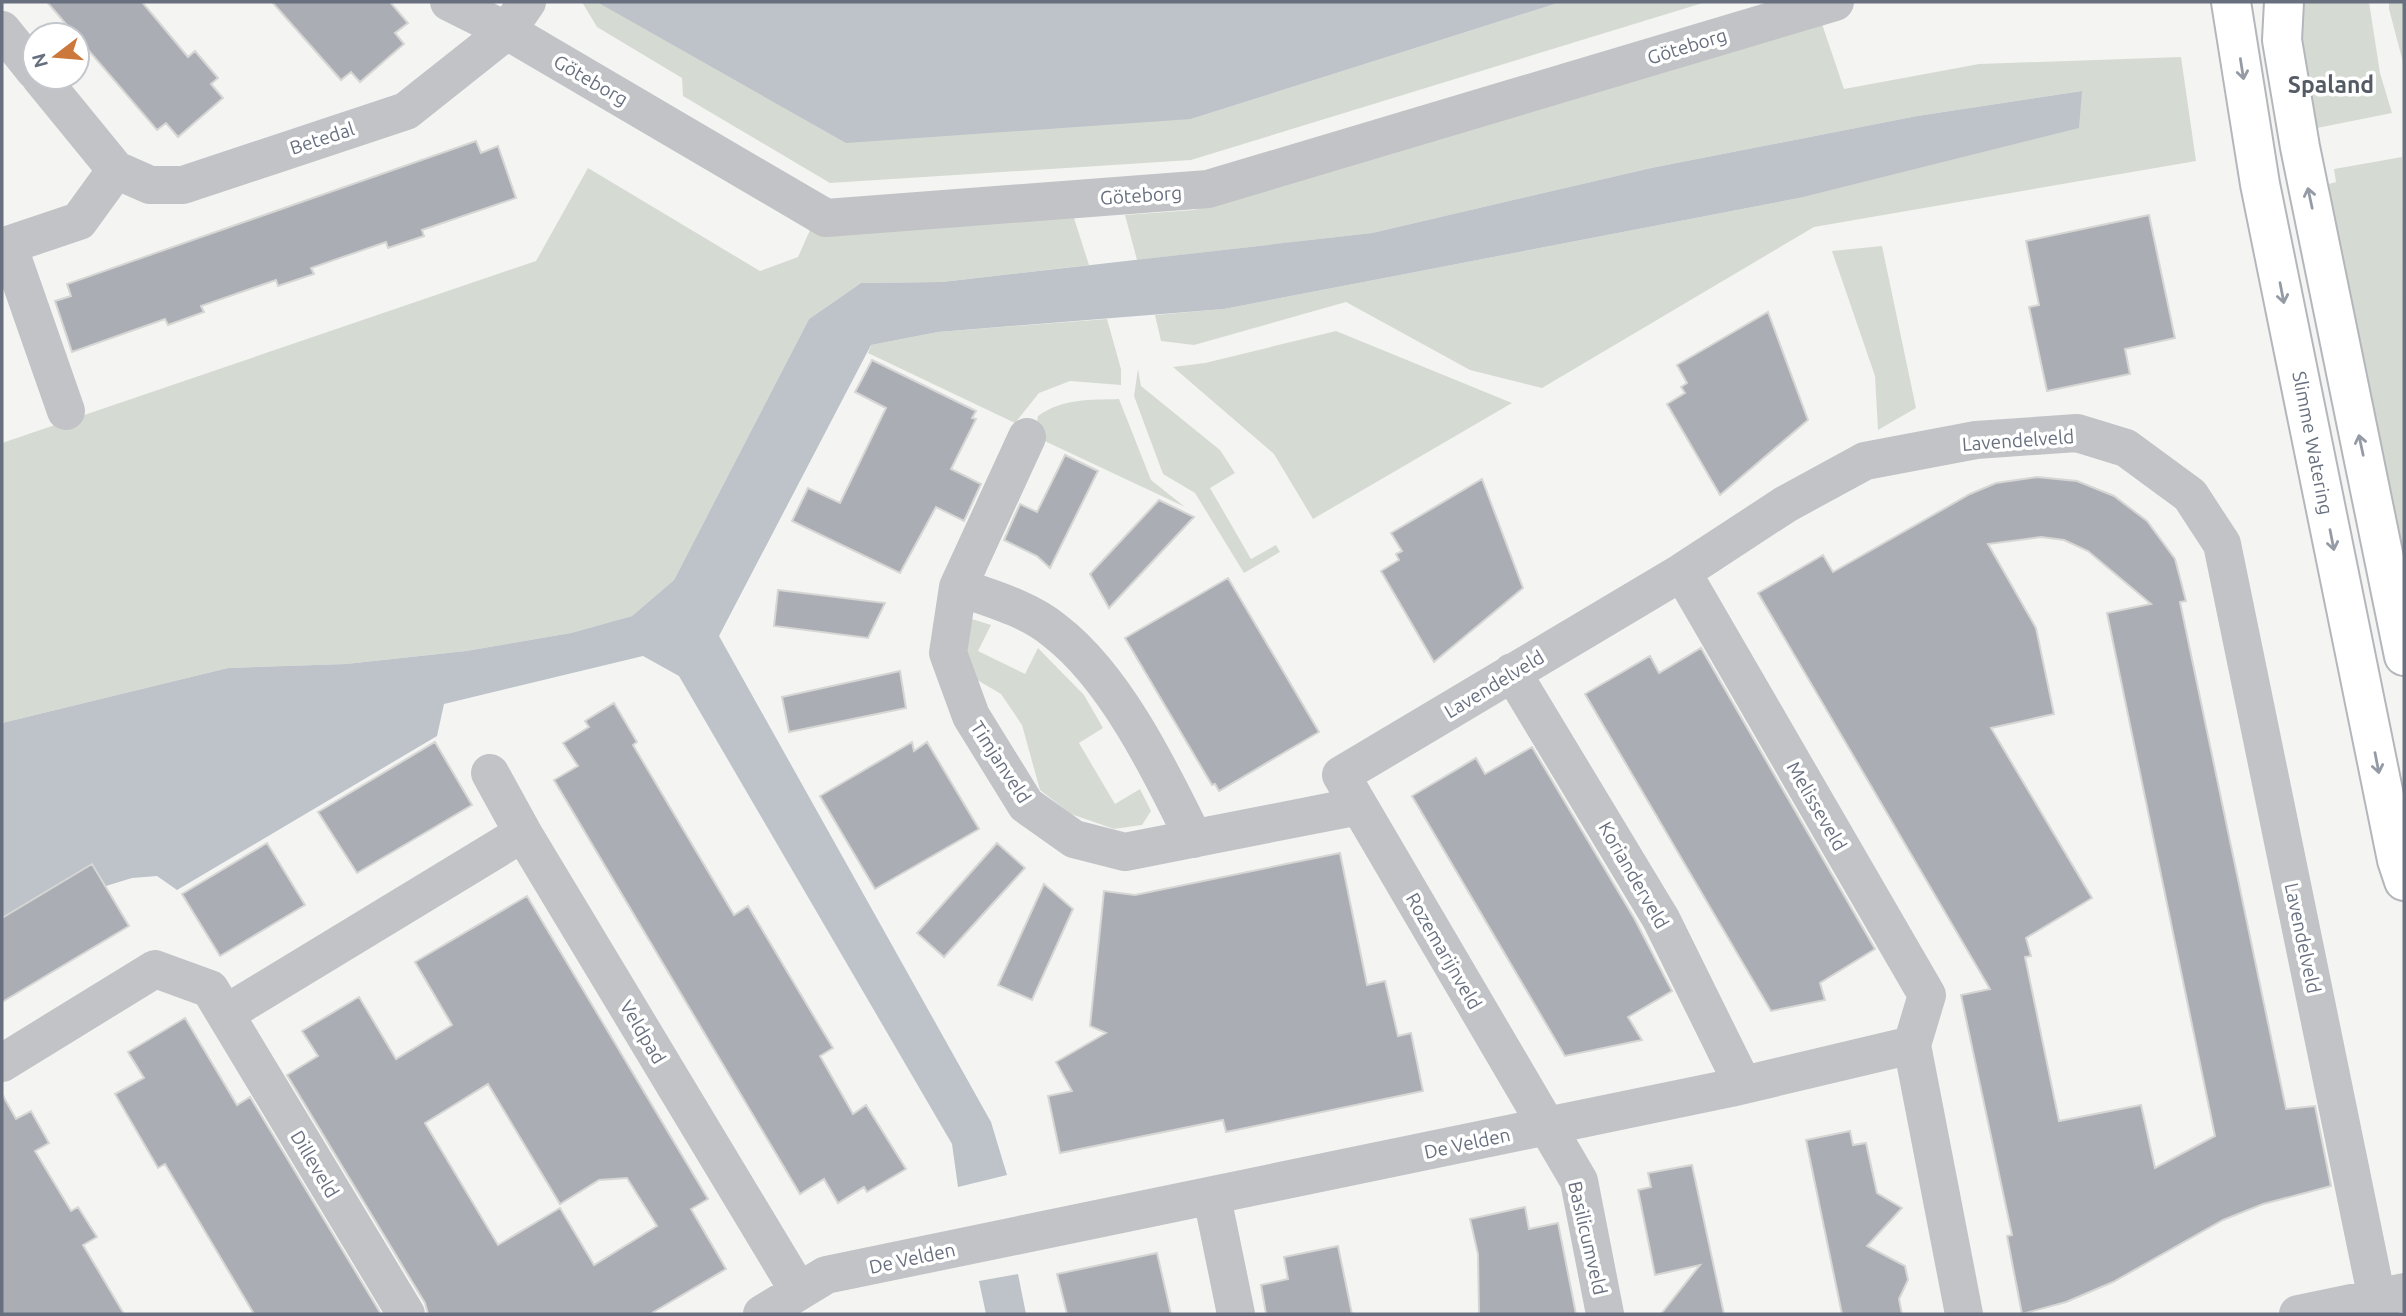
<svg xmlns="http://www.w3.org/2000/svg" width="2406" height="1316" viewBox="0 0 2406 1316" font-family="Ubuntu,sans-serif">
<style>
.green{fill:#d5dbd3}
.water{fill:#bdc3c9}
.building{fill:#aaaeb4;stroke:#d6d6d4;stroke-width:2;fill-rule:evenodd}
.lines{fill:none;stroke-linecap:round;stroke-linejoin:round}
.secondary-casing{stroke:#b3b6bb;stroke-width:42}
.street{stroke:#c1c3c6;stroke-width:38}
.secondary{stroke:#fff;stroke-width:38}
.oneway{stroke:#959ba5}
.labels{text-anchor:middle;stroke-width:7;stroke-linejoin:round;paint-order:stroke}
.street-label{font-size:19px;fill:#68707f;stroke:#fff}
.quarter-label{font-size:23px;font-weight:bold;fill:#545b65;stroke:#fff}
</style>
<rect width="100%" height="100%" fill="#f4f5f2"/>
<path class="green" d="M582,2h15l594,117 370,-117h145l-515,158 -361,23 -147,-87 -1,-18 -85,-51z
M2301,2h68l11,71 12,40 -80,16 -12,-89z
M2389,2h15v64l-15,-57z
M1821,21l23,68 135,-25 202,-7 15,104 -382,66 -272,161 -72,-18 -124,-68 -152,43 -33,-4 -6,-26 69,-6 575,-111 283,-107 -165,25 -266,52 -279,65 -235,27 -12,-45 69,-5z
M2402,157l2,432 -83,-403 15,-4 -2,-13z
M588,168l172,103 38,-14 12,-27 264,-12 15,47 -147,17 -81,1 -52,36 -135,261 -42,36 -61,17 -105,18 -120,13 -118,4 -226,55v-280l534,-182z
M1882,246l34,162 -38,22 -3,-54 -43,-125z
M1107,319l14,50v16l-51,-4 -31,12 -24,30 -147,-70 3,-8 67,-13z
M1336,331l176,72 -199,116 -39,-65 -101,-87 32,-4z
M1138,369l3,17 79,64 15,23 -25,15 41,71 25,-14 4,7 -36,21 -49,-80 -32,-19 -29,-78z
M1119,399l32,81 34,27 -151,-71 4,-20c25,-18 52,-16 81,-17z
M972,619l19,6 -13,26 47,23 13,-26 46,47 19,33 -24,15 36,61 25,-15 11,22 -9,14 -28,4 -43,-15 -31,-24 -18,-65 -21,-31 -34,-20 -7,-45z"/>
<path class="water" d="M597,2h964l-370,117 -345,24z
M2082,91l-3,37 -280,70 -575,111 -286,23 -67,13 -152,291 272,486 16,53 -49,12 -6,-43 -273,-468 -36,-20 -199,48 -7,32 -260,154 -20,-14 -25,2 -26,8 -14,-22 -90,54v-195l226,-55 118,-4 120,-13 105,-18 61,-17 42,-36 135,-261 52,-36 81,-1 430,-49 279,-65 266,-52z
M1018,1274l8,40h-40l-7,-33z"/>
<path class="building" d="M47,2h95l46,55 7,-6 23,27 -7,6 12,14 -45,39 -12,-14 -9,7z
M272,2h118l18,21 -13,10 9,11 -44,38 -9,-10 -10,8z
M476,141l5,12 17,-7 18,52 -94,32 2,6 -36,12 -2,-6 -75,26 3,6 -36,12 -2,-6 -75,26 3,6 -36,13 -3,-6 -93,33 -17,-51 16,-5 -4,-12z
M2149,215l26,123 -50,11 5,25 -83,17 -18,-84 10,-2 -13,-64z
M1768,312l40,108 -88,75 -53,-91 18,-11 -4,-6 6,-4 -10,-18z
M872,360l104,51 -4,7 4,1 -25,50 30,15 -17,37 -28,-14 -36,66 -108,-52 16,-33 32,15 46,-95 -31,-16z
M1065,455l33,16 -48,97 -13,-12 -33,-16 16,-36 17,8z
M2037,477l40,4 37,15 33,25 28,38 11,42 -6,1 106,507 29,-3 16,80 -68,18 -40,16 -110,62 -47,20 -44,12 -15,-78 5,-1 -51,-240 29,-6 -232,-396 65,-38 10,17 137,-78 26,-11zM2041,537l23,3 24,11 63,53 -44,9 108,523 -60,32 -14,-63 -82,16 -34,-164 6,-1 -5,-18 66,-40 -101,-170 63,-14 -18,-86 -48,-84z
M1482,479l41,109 -89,74 -53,-91 18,-11 -3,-6 6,-3 -11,-18z
M1159,500l35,17 -85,91 -19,-34z
M1228,578l91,154 -100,59 -4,-7 -3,1 -87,-147z
M778,590l107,13 -17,35 -94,-12z
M1701,648l174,301 -55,34 5,17 -54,11 -186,-317 65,-38 9,17z
M900,671l6,37 -117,24 -7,-35z
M614,703l23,39 -4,3 101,170 14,-9 68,114 17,28 -13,8 33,58 13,-9 40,64 -39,23 -3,-5 -26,16 -14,-24 -24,15 -246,-414 24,-14 -15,-23 26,-16 -4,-6z
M435,742l37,63 -115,68 -39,-61z
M912,742l2,9 13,-9 52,87 -104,60 -55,-93z
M1532,747l102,171 38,73 -44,26 14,23 -77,16 -153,-260 64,-38 9,16z
M267,843l38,62 -85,51 -38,-62z
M997,843l28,25 -81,89 -27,-24z
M1340,853l27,132 18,-4 13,55 13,-3 12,58 -197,41 -3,-12 -163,33 -12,-57 24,-5 -16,-29 50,-29 -16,-7 14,-135 31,4z
M92,864l37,62 -127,76v-84z
M1044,884l29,25 -41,91 -34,-15z
M527,896l181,303 -17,10 35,60 -76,45h-222l-3,-11 -138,-228 31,-19 -16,-25 57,-34 37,62 56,-34 -37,-63zM488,1084l72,120 39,-24 28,-2 30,48 -63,39 -34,-57 -62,37 -73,-122z
M185,1018l52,87 13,-8 131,217h-127l-89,-150 -7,4 -43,-74 29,-16 -16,-26z
M2,1094l14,25 15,-8 18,32 -14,8 36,60 7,-4 19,30 -14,8 41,69h-122z
M1850,1131l3,14 13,-2 11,50 25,15 -35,38 38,20 3,14 -9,19 3,15h-60l-36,-174z
M1692,1165l32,149h-63l39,-49 -45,10 -17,-85 13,-3 -3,-14z
M1525,1207l4,22 29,-6 18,91h-97l-1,-60 -8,-35z
M1338,1246l14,68h-86l-5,-29 27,-6 -4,-22z
M1157,1253l14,61h-104l-10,-40z"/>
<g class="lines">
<g class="secondary-casing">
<path id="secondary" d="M2231,2l29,182 137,676 7,21
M2284,2l-2,38 18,107 104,509"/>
</g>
<path class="street" d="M527,2l-20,29 319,187 382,-29 627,-187
M2,30l33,41
M40,77l76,93 34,15h33l223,-74 101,-80 -58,-29
M8,245l58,166
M2,247l77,-26 37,-51
M1027,437l-69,150 -10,66 23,63 55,89 48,34 51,13 234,-46
M1682,572l245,423 -15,50
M958,587c32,11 71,22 97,44 61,47 106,141 139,208
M1512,672l149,247 82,166
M490,773l33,60 275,457
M225,1014l181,300
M2,1063l153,-94 55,20 15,25 298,-181
M1212,1197l24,117
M762,1314l64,-39 905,-187 181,-43 52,269
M1605,1314l-26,-133 -238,-406 341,-203 104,-68 79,-43 111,-21 101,-7 49,15 64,47 32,49 158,770
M2298,1314l106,-22"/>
<use href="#secondary" class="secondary"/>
</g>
<defs><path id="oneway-shaft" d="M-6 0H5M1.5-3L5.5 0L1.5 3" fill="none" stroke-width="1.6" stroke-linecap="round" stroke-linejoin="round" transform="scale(1.75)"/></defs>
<g class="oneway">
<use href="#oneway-shaft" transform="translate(2242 69) rotate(81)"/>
<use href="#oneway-shaft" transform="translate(2310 198) rotate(-102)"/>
<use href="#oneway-shaft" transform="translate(2282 293) rotate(79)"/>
<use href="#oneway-shaft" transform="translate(2361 445) rotate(-102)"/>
<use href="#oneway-shaft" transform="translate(2332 540) rotate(79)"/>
<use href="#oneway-shaft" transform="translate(2377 763) rotate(79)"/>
</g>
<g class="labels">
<g class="street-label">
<text transform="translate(1687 46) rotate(-17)" y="7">Göteborg</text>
<text transform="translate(591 80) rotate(30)" y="7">Göteborg</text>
<text transform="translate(322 138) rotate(-18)" y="7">Betedal</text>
<text transform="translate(1141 195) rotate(-4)" y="7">Göteborg</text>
<text transform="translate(2018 440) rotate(-4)" y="7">Lavendelveld</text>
<text transform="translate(2313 443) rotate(79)" y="7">Slimme Watering</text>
<text transform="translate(1494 684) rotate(-31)" y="7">Lavendelveld</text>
<text transform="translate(1001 762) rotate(57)" y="7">Timjanveld</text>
<text transform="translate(1817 806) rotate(60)" y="7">Melisseveld</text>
<text transform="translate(1634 875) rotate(60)" y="7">Korianderveld</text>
<text transform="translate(2303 938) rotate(78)" y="7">Lavendelveld</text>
<text transform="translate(1444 951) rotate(60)" y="7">Rozemarijnveld</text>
<text transform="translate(643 1032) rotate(59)" y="7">Veldpad</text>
<text transform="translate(1467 1143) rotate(-12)" y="7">De Velden</text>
<text transform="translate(315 1164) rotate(59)" y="7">Dilleveld</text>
<text transform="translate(1588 1238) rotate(77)" y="7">Basilicumveld</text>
<text transform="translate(912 1258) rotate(-12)" y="7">De Velden</text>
</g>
<g class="quarter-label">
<text x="2331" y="93">Spaland</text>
</g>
</g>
<rect width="2406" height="1316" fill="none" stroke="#68707f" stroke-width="7"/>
<g transform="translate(56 56) rotate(254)"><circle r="33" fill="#ffffff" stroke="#c3c6cc" stroke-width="2"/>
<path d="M0-5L12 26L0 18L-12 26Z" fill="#cc773b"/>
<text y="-10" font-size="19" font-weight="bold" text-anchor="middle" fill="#68707f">N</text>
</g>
</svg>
